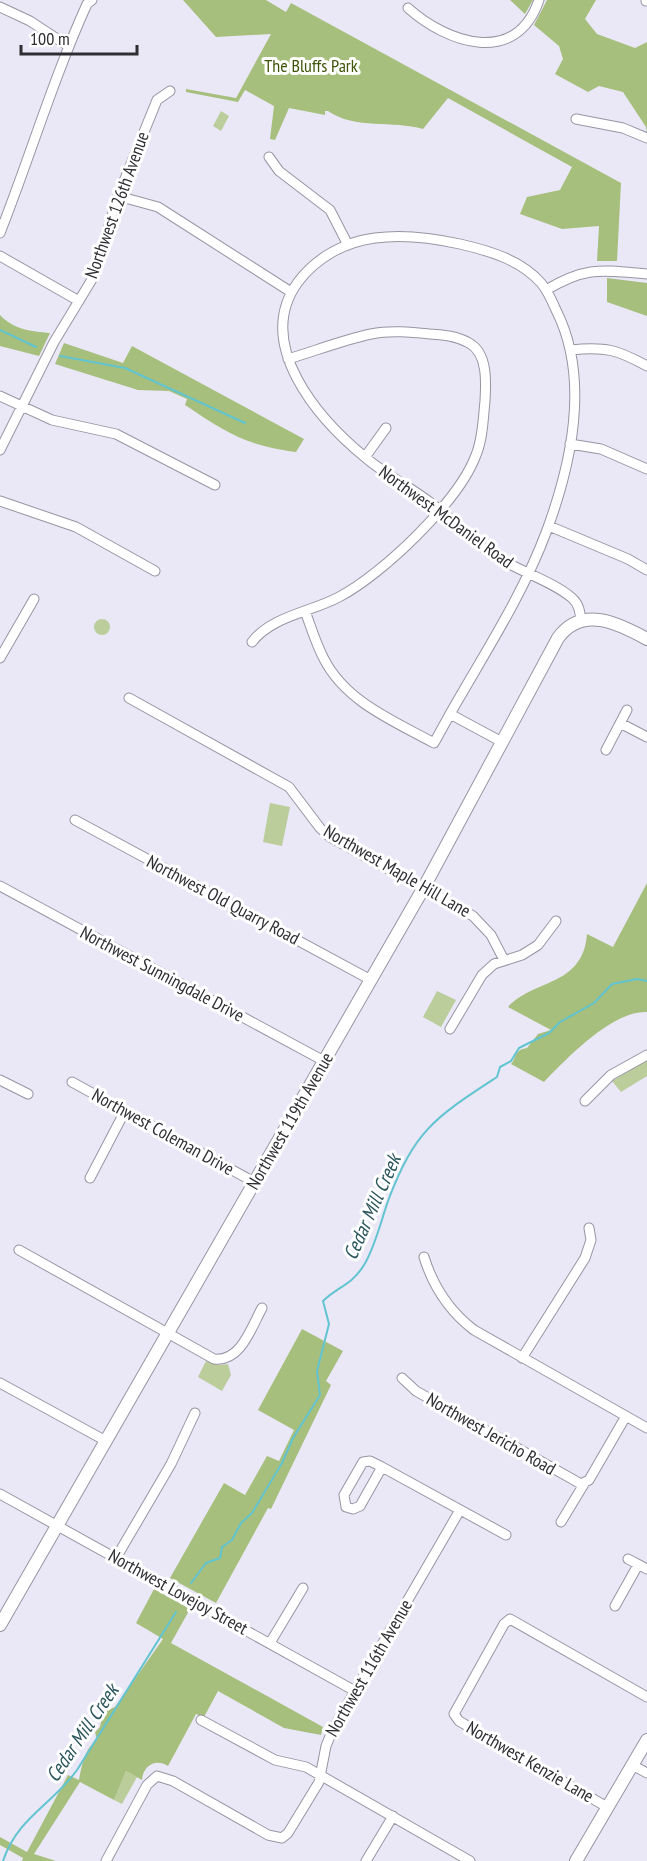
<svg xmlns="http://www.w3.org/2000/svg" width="647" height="1861" viewBox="0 0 647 1861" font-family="'PT Sans Narrow',sans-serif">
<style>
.green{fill:#bacd9b}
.forest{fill:#a7bf7c}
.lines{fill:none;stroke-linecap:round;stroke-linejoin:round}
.stream{stroke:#61c4d0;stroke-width:2}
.minor-casing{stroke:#9795a3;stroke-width:11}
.tertiary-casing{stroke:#9795a3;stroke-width:14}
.minor{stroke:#fff;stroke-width:9}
.tertiary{stroke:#fff;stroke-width:12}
.labels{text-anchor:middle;stroke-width:6;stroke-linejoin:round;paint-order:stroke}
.park-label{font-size:18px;fill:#3f5407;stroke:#fff}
.street-label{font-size:18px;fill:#2f2e33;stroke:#fff}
.water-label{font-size:20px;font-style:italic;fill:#2a565c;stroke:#fff}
</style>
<rect width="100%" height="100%" fill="#eae8f7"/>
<path class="green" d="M221,111l8,5 -8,15 -8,-5z
M94 627a8 8 0 1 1 16 0a8 8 0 1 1-16 0Z
M270,803l20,4 -8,39 -19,-4z
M437,991l19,9 -15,27 -18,-10z
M647,1060v16l-26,16 -9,-11z
M206,1361l13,4 9,-1 3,11 -9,16 -24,-14z
M126,1771l11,6 -15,27 -8,-4z"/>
<path class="forest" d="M183,0h83l20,12 5,-9 330,180 -4,78h-20l2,-35 -37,3 -42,-15 7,-17 33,-7 12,-23 -124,-69 -25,31c-30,-9 -68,1 -95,-18h-3v4l-36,-7 -14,32 -5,-1 4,-33 -29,-16 -7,12 -52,-10v-3l50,9 35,-64 -55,3z
M510,0h23l-8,14z
M547,0h49l-11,19 12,15 38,14 12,-6v91l-1,-6 -23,-35 -24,-6 -11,6 -33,-18 8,-15 -4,-13 -25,-21z
M607,278l40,5v33l-40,-14z
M0,315c14,15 31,16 50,18l-11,23 -39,-10z
M64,343l59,20 9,-17 172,93 -8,13c-49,-6 -71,-20 -111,-47l2,-6 -18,-8 -31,-1 -83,-26z
M647,883v129c-34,-2 -81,47 -103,70l-33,-18c6,-7 3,-14 16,-16l11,-14 13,-4 -43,-23c25,-28 75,-20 79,-73l26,13z
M302,1329l41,22 -17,30 5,4 -60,124 -3,-1 -52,95 -46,-25 54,-95 21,12 22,-39 12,5 15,-31 -36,-20z
M154,1589l36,20 -19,34 152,84 -2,8 -37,-7 -66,-37 -14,26 -8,-3 -28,52c-12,-8 -25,-1 -26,14l-16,-9 -12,29 -34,-18 -46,72 22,7h-34l1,-3 -23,-13v-8l27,15 41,-77 11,5c3,-15 5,-31 18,-40l-2,-8 5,-5 3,-15 12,-5 48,-68 -27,-16z"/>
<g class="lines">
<path class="stream" d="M0,330l36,17
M60,356l65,12 120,55
M191,1583l15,-20 14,-5 2,-11 10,-7 9,-17 11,-10 30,-50 11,-25 27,-43 -3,-24 12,-47 -6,-23c14,-14 29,-16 41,-36 11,-18 17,-44 24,-64 27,-72 48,-84 109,-124l3,-10 11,-6 8,-13 30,-15 11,-11 34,-19 18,-19 25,-5 10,2
M3,1861c15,-44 48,-55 74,-91l99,-158"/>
<g class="minor-casing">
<path id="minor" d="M646,1l1,-1
M0,7l30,14 38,25
M408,8c39,35 108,59 131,-8
M576,119l47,9 24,10
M269,157l10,14 51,39 18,35
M118,196l40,11 133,85
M0,233c30,-76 53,-154 87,-229l5,-4
M0,256l79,45
M546,290c40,-24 56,-20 101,-16
M571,350c34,-4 47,0 76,16
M0,396l52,24 64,14 99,51
M570,444l31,5 46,20
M0,450l54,-108 40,-66 24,-80 39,-96 13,-9
M365,457l21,-29
M0,501l76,26 79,44
M549,526l79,33 19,11
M305,611c6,16 11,33 19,48 22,43 70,62 110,84l16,-29 52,28
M252,642c20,-26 59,-30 87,-45 44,-23 120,-96 137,-142 7,-17 7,-36 9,-54 1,-18 3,-48 -16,-58 -12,-7 -25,-8 -39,-9 -19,-2 -40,-4 -59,0 -28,6 -56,17 -83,25
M0,658l34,-59
M129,698l160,89 31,41 10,9 143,79 18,19 13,25
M450,714c34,-60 73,-119 97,-184 25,-68 43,-153 9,-220 -4,-9 -8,-19 -15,-27 -20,-23 -51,-32 -81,-39 -27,-6 -57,-10 -85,-6 -31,4 -59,20 -77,44 -45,62 20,137 68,176 20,17 44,29 65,45 21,16 39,36 61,51 23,16 61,27 80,44 7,6 8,14 9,23
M620,723l27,14
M606,750l21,-40
M75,820l296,160
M0,886l324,175
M450,1029l32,-54 12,-11 28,-9 16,-10 18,-24
M0,1080l28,14
M72,1082l182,100
M585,1101l26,-26 36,-20
M90,1178l35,-67
M19,1250l195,109c27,3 37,-31 48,-51
M424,1257c9,29 25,54 50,73l173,98
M522,1358l63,-100 6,-18 -2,-12
M402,1378l14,13 165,93 8,-4 37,-64
M0,1383l106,58
M382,1467l-22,39 -7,3 -7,-2 -2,-12 19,-33 7,-1 12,6 124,68
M0,1494l355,197
M561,1522l23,-38
M116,1558l55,-94 24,-51
M628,1559l19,10
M615,1606l23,-41
M270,1643l33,-55
M201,1720l74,40 31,7 164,94
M632,1765l15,8
M607,1807l-148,-86 -5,-7 50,-90 6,-5 137,78
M106,1861l41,-76 10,-9 16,5 95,54 14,3 6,-5 31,-51 7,-36 7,-17 127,-219
M366,1861l27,-45"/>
</g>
<g class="tertiary-casing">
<path id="tertiary" d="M0,1625l423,-736 135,-251c24,-33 60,-15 89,1
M576,1861l71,-121"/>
</g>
<use href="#minor" class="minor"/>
<use href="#tertiary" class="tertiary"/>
</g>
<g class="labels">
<g class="park-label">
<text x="311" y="72">The Bluffs Park</text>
</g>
<g class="street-label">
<text transform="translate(117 205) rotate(-70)" y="6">Northwest 126th Avenue</text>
<text transform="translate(446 517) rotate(36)" y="6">Northwest McDaniel Road</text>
<text transform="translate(397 871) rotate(30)" y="6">Northwest Maple Hill Lane</text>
<text transform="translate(223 900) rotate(28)" y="6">Northwest Old Quarry Road</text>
<text transform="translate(162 974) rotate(28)" y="6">Northwest Sunningdale Drive</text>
<text transform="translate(290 1121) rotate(-60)" y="6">Northwest 119th Avenue</text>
<text transform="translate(163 1132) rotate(29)" y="6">Northwest Coleman Drive</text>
<text transform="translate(491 1434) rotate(30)" y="6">Northwest Jericho Road</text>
<text transform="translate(178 1592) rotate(29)" y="6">Northwest Lovejoy Street</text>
<text transform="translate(369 1668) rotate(-60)" y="6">Northwest 116th Avenue</text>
<text transform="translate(530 1762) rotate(30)" y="6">Northwest Kenzie Lane</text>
</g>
<g class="water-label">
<text transform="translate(372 1207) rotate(-66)" y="7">Cedar Mill Creek</text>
<text transform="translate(82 1733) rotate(-56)" y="7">Cedar Mill Creek</text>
</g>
</g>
<path d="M21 45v9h116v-9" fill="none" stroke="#2f2e33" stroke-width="3"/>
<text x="30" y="45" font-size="18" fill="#2f2e33" stroke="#ffffff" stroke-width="4.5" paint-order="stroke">100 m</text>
</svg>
